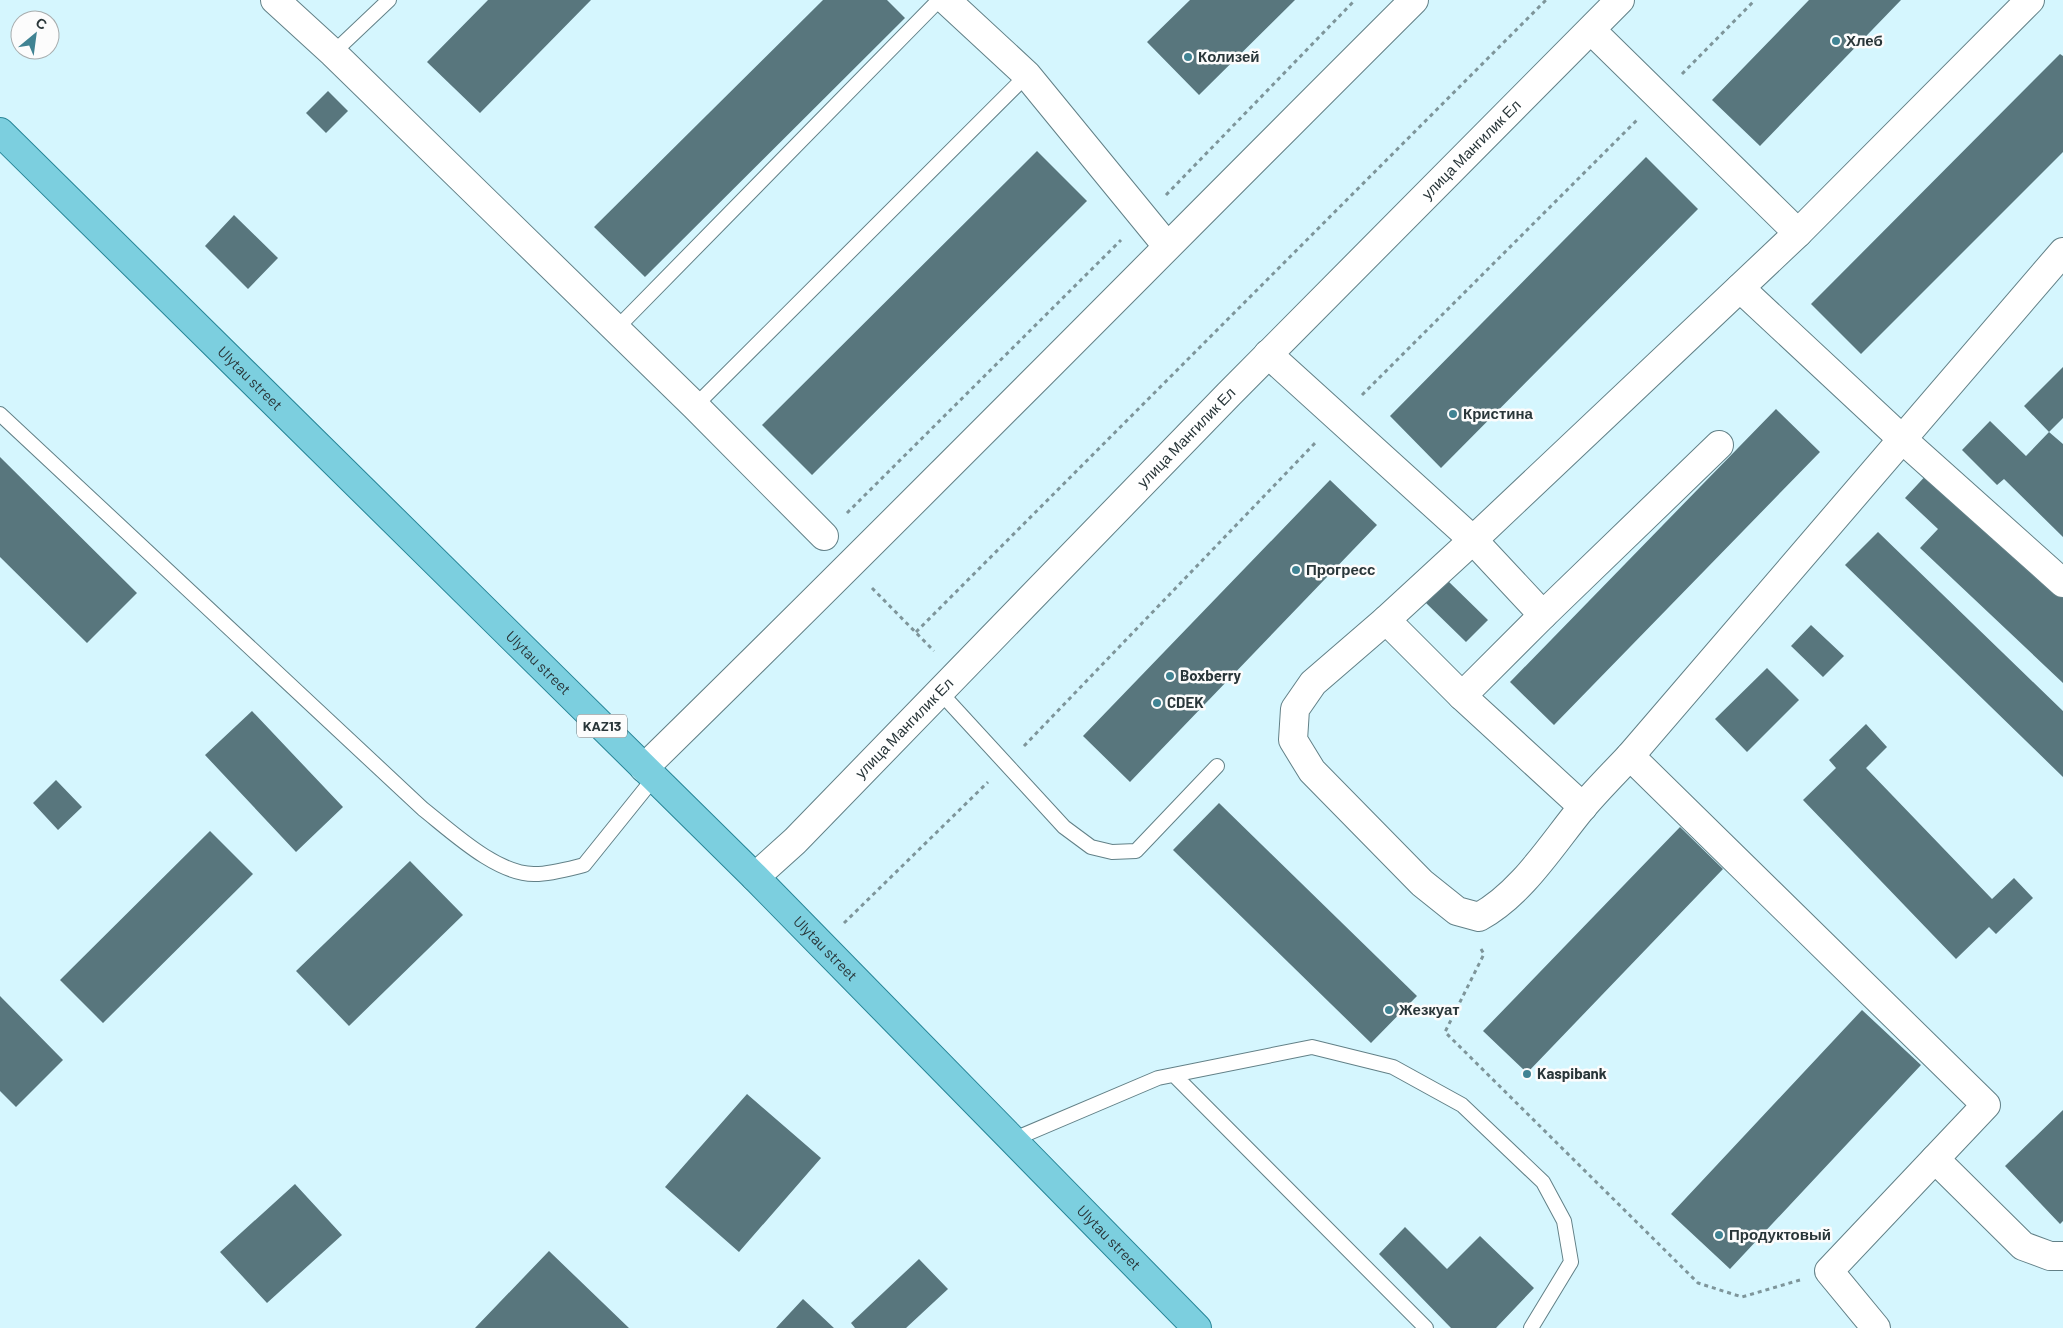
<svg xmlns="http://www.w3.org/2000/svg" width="2063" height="1328" viewBox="0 0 2063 1328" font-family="Barlow,sans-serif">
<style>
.building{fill:#58767d}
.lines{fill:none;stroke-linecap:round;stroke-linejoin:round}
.lane-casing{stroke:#628087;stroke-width:16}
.street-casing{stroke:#628087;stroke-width:30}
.primary-casing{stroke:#268597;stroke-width:30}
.path{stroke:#7e959a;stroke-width:3;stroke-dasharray:4 4;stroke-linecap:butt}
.lane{stroke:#fff;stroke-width:14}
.street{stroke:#fff;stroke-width:28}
.primary{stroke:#7ccfdf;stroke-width:28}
.poi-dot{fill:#408393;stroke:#fcfcfc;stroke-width:2}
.labels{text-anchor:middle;stroke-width:5;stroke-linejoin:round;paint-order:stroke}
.shield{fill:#fcfcfc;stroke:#687174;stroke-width:1}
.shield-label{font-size:14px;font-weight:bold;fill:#293639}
.poi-label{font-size:15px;font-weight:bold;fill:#293639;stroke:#fcfcfc;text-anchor:start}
.street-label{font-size:15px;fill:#293639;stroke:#fcfcfc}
</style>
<rect width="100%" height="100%" fill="#d5f6fe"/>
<path class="building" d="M488,0h103l-111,113 -53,-51z
M823,0h64l18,18 -260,259 -51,-50z
M1190,0h105l-96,95 -52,-53z
M1809,0h92l-141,146 -48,-46z
M2060,54l3,2v96l-202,202 -50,-50z
M328,91l20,20 -22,22 -20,-20z
M1037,151l50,50 -275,274 -50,-50z
M1646,157l52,52 -257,259 -51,-52z
M234,215l44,43 -30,31 -43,-43z
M2063,367v51l-14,14 -25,-26z
M1776,409l44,43 -266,273 -44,-43z
M1990,421l36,35 23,-24 14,12v93l-59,-58 -7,6 -35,-35z
M0,457l137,136 -50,50 -87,-86z
M1930,471l133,127v85l-143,-135 18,-19 -33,-31z
M1330,480l47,45 -247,257 -47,-46z
M1878,532l185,179v66l-218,-212z
M1447,580l41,40 -22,22 -40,-39z
M1811,625l33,31 -21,21 -32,-31z
M1767,668l32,32 -52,52 -32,-33z
M252,711l91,96 -47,45 -91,-97z
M1866,724l21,23 -21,21 126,131 22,-21 19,20 -37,36 -7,-7 -33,32 -153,-159 33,-32 -7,-8z
M56,780l26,27 -24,23 -25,-27z
M1219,803l198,193 -46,47 -198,-193z
M1680,827l43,42 -196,204 -44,-42z
M210,831l43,43 -150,149 -43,-43z
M410,861l53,54 -114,111 -53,-55z
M0,996l63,64 -47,47 -16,-16z
M1862,1010l59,55 -191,204 -59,-55z
M747,1094l74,64 -82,94 -74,-65z
M2063,1110v111l-3,3 -55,-58z
M295,1184l47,51 -75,68 -47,-51z
M1405,1227l42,42 33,-33 54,52 -38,40h-45l-72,-74z
M549,1251l80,77h-154z
M919,1259l29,30 -42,39h-51l-4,-5z
M803,1299l31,29h-58z"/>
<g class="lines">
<g class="lane-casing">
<path id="lane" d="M333,53l56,-53
M616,329l323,-329
M695,406l332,-331
M0,414l423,395c28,22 74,66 112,65 16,0 33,-5 49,-9l70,-87
M939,691l125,136 27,20 21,5 24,-1 81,-85
M1174,1075l252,253
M1012,1140l146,-62 154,-31 81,20 69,38 81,77 21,39 7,41 -40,66"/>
</g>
<g class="street-casing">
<g id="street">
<path d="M275,0l58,53 362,353 129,130"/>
<path d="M946,0l81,75 140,171"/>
<path d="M1591,30l207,203 232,-233"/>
<path d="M1798,233l-325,307 -87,80 -73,63 -18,26 -2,31 19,31 110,112 35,28 22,6c43,-24 71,-70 102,-108 15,-18 33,-36 49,-53l433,-504"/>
<path d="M1740,288l162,151 161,144"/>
<path d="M1268,354l205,186 70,75"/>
<path d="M1386,620l76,76 121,111"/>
<path d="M1462,696l81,-81 176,-170"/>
<path d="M1630,756l356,349 -157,166 47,57"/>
<path d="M644,768c259,-253 513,-512 770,-768"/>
<path id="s1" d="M755,877l40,-36 434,-447 391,-394"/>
<path d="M1935,1159l88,87 27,10h13"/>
</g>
</g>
<g class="primary-casing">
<g id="primary">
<path id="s2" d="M0,132l755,745 442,451"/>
</g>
</g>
<path class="path" d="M1682,74l73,-74
M1166,195l189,-195
M1362,395l275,-275
M847,513l274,-273
M872,588l62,63
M916,632l630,-632
M1024,746l292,-304
M844,923l144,-141
M1481,949l3,5 -39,78 253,251 44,14 58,-17"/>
<use href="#lane" class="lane"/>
<use href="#street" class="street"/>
<use href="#primary" class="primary"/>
</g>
<g class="poi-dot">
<circle cx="1836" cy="41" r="5"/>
<circle cx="1188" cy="57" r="5"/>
<circle cx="1453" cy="414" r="5"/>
<circle cx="1296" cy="570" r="5"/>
<circle cx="1170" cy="676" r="5"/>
<circle cx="1157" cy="703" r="5"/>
<circle cx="1389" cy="1010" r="5"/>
<circle cx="1527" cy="1074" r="5"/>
<circle cx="1719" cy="1235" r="5"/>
</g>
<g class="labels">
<rect class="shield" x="577" y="714.5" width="50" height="23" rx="4"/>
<g class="shield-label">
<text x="602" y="731">KAZ13</text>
</g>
<g class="poi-label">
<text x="1846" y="46">Хлеб</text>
<text x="1198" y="62">Колизей</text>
<text x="1463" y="419">Кристина</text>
<text x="1306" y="575">Прогресс</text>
<text x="1180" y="681">Boxberry</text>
<text x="1167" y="708">CDEK</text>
<text x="1399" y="1015">Жезкуат</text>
<text x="1537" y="1079">Kaspibank</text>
<text x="1729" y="1240">Продуктовый</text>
</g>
<g class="street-label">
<text dy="5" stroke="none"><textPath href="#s1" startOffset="1021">улица Мангилик Ел</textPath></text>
<text dy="5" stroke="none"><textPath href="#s2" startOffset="351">Ulytau street</textPath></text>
<text dy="5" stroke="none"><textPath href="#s1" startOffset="616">улица Мангилик Ел</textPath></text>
<text dy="5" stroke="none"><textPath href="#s2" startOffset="756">Ulytau street</textPath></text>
<text dy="5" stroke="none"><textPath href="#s1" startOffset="211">улица Мангилик Ел</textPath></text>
<text dy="5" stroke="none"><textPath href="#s2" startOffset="1161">Ulytau street</textPath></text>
<text dy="5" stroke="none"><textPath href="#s2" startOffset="1566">Ulytau street</textPath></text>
</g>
</g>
<g transform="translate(35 35) rotate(29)"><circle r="24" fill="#fcfcfc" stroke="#a8adae"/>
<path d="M0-4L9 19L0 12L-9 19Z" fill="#408393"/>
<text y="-8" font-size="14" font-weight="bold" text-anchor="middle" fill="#293639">С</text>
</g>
</svg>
